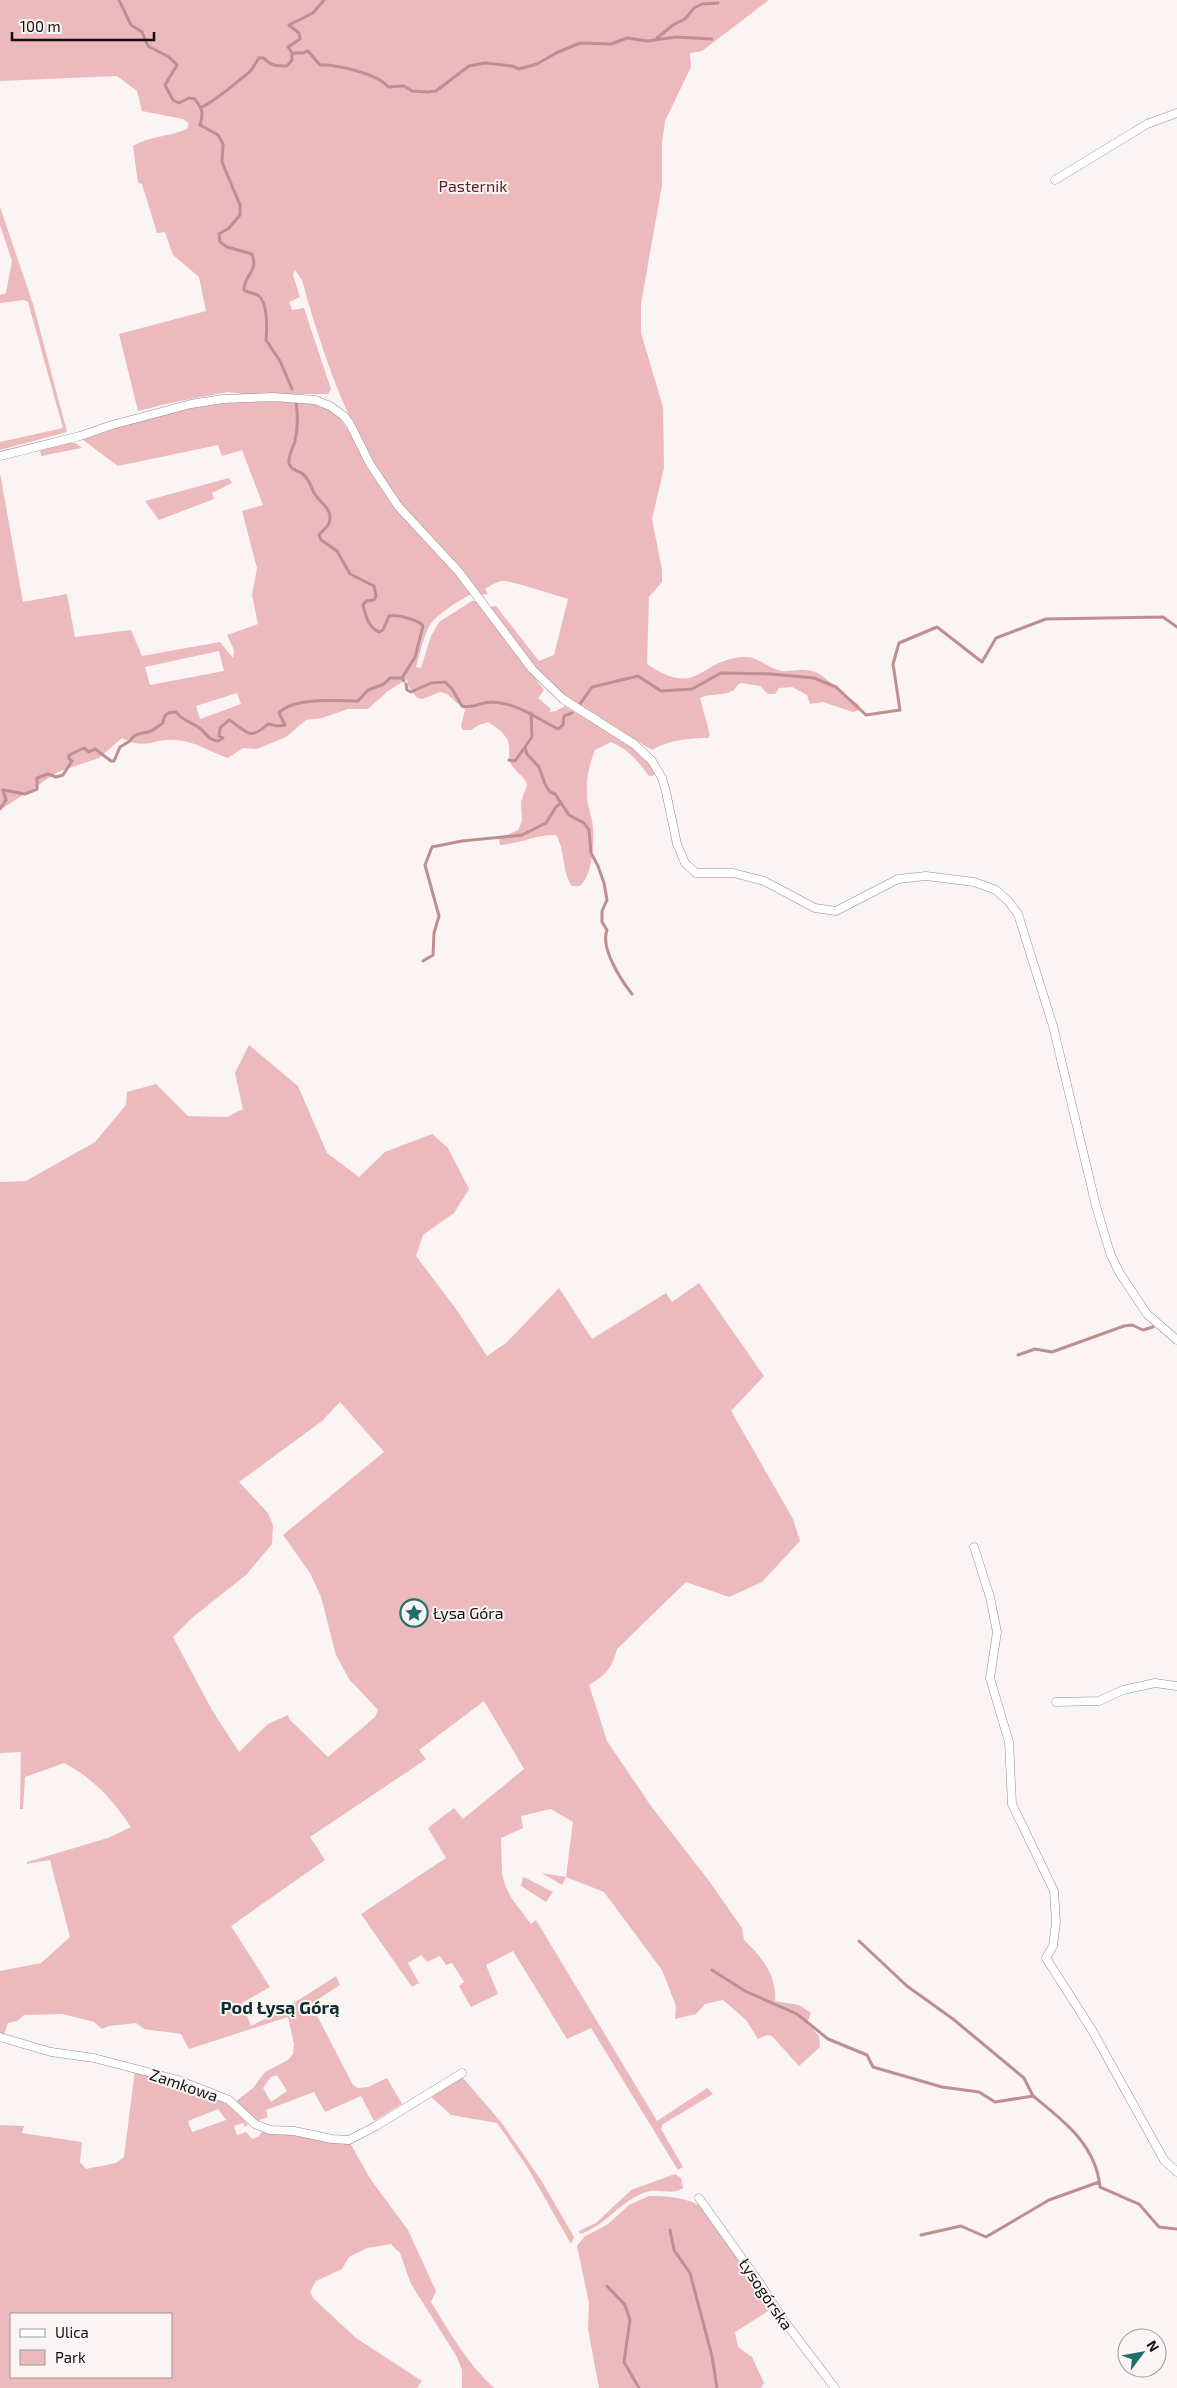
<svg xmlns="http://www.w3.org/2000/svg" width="1177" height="2388" viewBox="0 0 1177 2388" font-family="'Exo 2',sans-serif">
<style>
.green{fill:#ecb9bd;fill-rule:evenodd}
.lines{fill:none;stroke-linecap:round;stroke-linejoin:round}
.stream{stroke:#be8e92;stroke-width:3}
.minor-casing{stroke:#938e8e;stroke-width:9}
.minor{stroke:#fff;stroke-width:8}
.labels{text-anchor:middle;stroke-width:4;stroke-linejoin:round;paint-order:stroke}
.park-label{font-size:16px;fill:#5d212b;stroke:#faf4f4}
.poi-label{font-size:16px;fill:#110f0f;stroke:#faf4f4;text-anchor:start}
.street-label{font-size:16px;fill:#110f0f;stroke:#faf4f4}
.neighbourhood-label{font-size:18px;font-weight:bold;fill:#0c302f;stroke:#faf4f4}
</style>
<rect width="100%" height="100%" fill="#faf4f4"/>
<path class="green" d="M0,0h769l-67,51 -12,2 1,14 -26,54 -3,22v42l-21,119v29l22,74 1,61 -12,51 10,51v12l-13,15 -2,67c53,36 51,-6 99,-7 12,0 21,10 32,13 10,3 17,-1 27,0 17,0 26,15 38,24 5,4 11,7 16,11v5l-6,2 -30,-10 -13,2 -3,-9 -15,-8 -13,1 -4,6h-7l-8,-8 -19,-3c-5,2 -5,6 -9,8 -9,5 -21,2 -32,7l10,37 -2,3c-17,0 -40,2 -56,12l-66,-40 -30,-22 -18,-17 -48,-64 6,-1 43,55 15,-6 14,-56c-11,-3 -59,-19 -65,-18 -6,0 -13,5 -18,8l3,5 -7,1c-29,-37 -64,-69 -91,-107 -43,-62 -68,-135 -88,-208l-7,-10 -2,5 7,22 -11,5 3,8 12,-2 27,81 -3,5h-85l-15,-2 -58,11 -32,8 -19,-77 87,-23 -7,-34 -26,-22 -8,-23 -8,1 -15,-49 -4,-1 -5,-37c16,-10 36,-9 54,-17l2,-6 -6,-4 -41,-8 -5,-20 -20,-15 -117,5z
M0,207l33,97 34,128 -67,18v-8l63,-14 -35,-126 -4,-2 -24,3v-8l6,-2 6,-32 -12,-36z
M244,401l64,1 22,7 8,7 14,19 29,54 59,66 31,39c-11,6 -35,21 -41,31 -7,12 -10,29 -14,42l5,1 10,-32 8,-14 33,-21h4l68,89 -6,8 13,11 -2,3 7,-1 9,-5c31,19 71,35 90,67l-2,3h-4c-10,-14 -22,-28 -38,-34l-16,8c-6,14 -9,31 -8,46 0,10 5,20 6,31 1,17 0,47 -13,59h-8c-11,-15 -6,-35 -16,-51 -19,-1 -37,9 -56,10l-1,-6 19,-9 4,-9 -1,-19 6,-17c-3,-10 -11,-12 -16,-21 -3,-5 -1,-13 -2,-19 -1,-10 -13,-18 -21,-23l-9,3 -8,5h-8l-2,-4 4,-16 -18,-16 -7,-2 -17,7 -6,-1 -9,-12 -1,-7 -19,12 -20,18h-20l-26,9 -16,2 -20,17 -29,12 -14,-1 -15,10c-19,-6 -32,-17 -53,-18 -22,-2 -29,11 -53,-2l-23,20 -41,14 -58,38v-337l23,129 44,-8 8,43 56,-7 11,26 78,-14 13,16 1,-8 -7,-15 31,-11 -6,-29 5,-27 -15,-57 21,-6 -21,-55 -20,6 -4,-11 -100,21 -35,-26 36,-13 75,-20zM219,651l5,20 -74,14 -5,-18zM237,693l4,11 -41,15 -4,-13z
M66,443h10l6,5 -41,8 -1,-7z
M229,478l3,5 -20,10 2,6 -55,21 -14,-19z
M249,1045l49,41 29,67 32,24 26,-25 47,-18 16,14 21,41 -15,24 -31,22 -7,21 40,53 31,47 19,-13 53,-55 33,51 74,-46 6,9 27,-19 65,93 -33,35 62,108 7,22 -38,41 -33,15 -43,-15 -69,67c-4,18 -12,27 -28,36l18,56 44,65 58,75 33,47 2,12c17,16 33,35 31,61l24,4 12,8 -4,10 12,13 1,11 -21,19 -27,-30 -5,-1 -9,4 -12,-19 -23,-20 -18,4 -9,10 -21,5 1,-13 -14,-36 -58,-78 -38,-15 -4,8 -20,-12 24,4 7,-55 -22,-13 -30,7 2,12 -22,10 1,36 3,11 7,14 19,25 5,-4 121,201 50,-33 6,6 -50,30 -2,5 22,38 -5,3 -87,-142 -24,11 -54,-88 -27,14 12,29 -27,13 -12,-21 5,-4 -12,-19 -6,2 -6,-9 -13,6 -6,-7 -13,8 11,20 -7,4 -51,-73 85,-56 -18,-30 26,-20 9,11 61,-50 -40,-68 -65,49 7,9 -4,3 -112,75 15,23 -94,66 39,61 -28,16 9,23 32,-16 53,-34 4,9 -29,19 42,81 5,3 10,-1 19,-9 15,26 -28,17 -13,-25 -36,16 -11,-20 -48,18 2,7 -11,4 -22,-19 18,-14 12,-16 23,-12 5,-6 1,-10 -6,-27 -99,32 -8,-15 -37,-5 -8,-6 -27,3 -7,3 -8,-7 -31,-8 -39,1 -7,6 -9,2 -4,12 -4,-1v-63l41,-8 29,-26 -20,-77 -23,4v-2l81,-24 23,-11c-18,-27 -38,-49 -67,-64l-39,14 -2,32h-3l1,-57 -21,1v-571l26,-1 69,-39 31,-37 1,-13 29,-8 32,32 39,1 16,-8 -8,-36zM340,1402l44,50 -101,83 27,38 11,24 15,58 13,24 29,31 -3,7 -47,40 -38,-37 -2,-5 -20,9 -29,28 -27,-42 -39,-73 20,-20 53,-42 26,-31 1,-19 -5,-12 -29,-31 83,-61zM277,2075l10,16 -16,11 -8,-14 8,-11z
M523,1877l3,1 27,14 -7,10 -25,-16z
M135,2070c37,12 90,20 113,55l-3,2 -2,-4 -9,3 3,9 9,-3 6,7 6,-2 5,-6 36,3 37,9 13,-2 22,39 37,50 28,61 -5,11c19,31 36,61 63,86h-32v-18l-5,-13 -46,-73 -11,-31 -9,-9 -24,4 -18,9 -7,12 -26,12 -6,11 3,6 43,40 66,43 -5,7h-417v-263l24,1 -2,7 60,9 -2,20 6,7 30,-6 8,-6zM218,2109l8,11 -34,12 -4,-11zM11,2314h160v63h-160z
M463,2078l38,44 40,58 33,57 -3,7 -45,-79 -29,-42 -46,-8 -22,-20 26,-16z
M675,2174l6,4 2,10c-11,8 -24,0 -37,4 -25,8 -40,34 -66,42l-1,-3 17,-8 35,-33z
M649,2196c18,0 33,1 50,9l74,103 -38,24 3,15 14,10 12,26 -3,5h-162l-11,-59 1,-26 -12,-57 7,-9 24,-13 21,-19z"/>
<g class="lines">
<path class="stream" d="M119,0l12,25 11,7 6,14 21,11 8,8 -12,20 8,15 6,3 10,-5 6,1c7,10 9,13 5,26l18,10 5,9 -1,18 18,43v10l-11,13 -10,6 1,8 7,5 25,7c7,18 -8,20 -8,36 4,3 11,3 15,6 9,8 8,33 7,44l14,21 12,28
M657,38l16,-13 12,-6 9,-11 8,-4 16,-1
M292,53h11l5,-2 12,14c15,-1 59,9 68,22l16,-1 8,5 16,1 8,-1 33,-25 16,-3 27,3 7,3 18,-5 19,-11 24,-10 31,1 16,-6 20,3 29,-4 36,2
M202,107c17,-9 31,-22 45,-33 6,-4 8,-11 12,-16h5c6,8 13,8 23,8l5,-6v-7l-4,-6 12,-8 -1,-6 -10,-8 24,-12 11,-13
M296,402c2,13 2,26 -1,39 -2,7 -7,14 -6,22 2,8 9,7 14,11 7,6 7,12 11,19 6,10 20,16 15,30 -2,5 -7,8 -10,12l2,5 16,11 13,23 24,12 2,10 -2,4 -8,1 -3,4c3,11 5,22 16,27l4,-2 6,-14c7,-2 30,4 34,10l-8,31 -13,21 2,3
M406,684l1,6 4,2 20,-9 14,-1 7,7 10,17c12,3 19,-4 30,-4 26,1 44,16 66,27l5,-4 1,-9 8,-3
M580,704l12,-17 46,-11 23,15 31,-2 29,-16 50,1 43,4 22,9 30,28 34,-5 -7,-46 6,-21 38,-16 45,35 14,-24 50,-19 117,-2 14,10
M531,713l1,24 -7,10 2,7 12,13 6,17 5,8 5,2 14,21 15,8 5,7 2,23 7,13 6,17 3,17 -5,11v11l5,8c-7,18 14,50 25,64
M509,760l6,1 10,-14
M0,809l6,-9 -3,-10 22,4 12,-5v-11l11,-4 8,3 7,-2 9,-14 -3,-2v-4l15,-7 5,4 6,-3 16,12h3l6,-14 10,-6c4,-8 10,-7 18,-9 5,-1 10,-6 15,-9 1,-9 4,-11 13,-11 7,10 18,10 26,18 6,6 6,9 16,11l5,-3 -4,-2 1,-8 9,-8c19,11 19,22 39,4l10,2 7,-1 -6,-12c14,-16 59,-12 79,-12l10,-11 16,-6 6,-6h12
M423,961l10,-6 1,-22 5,-17 -14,-51 7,-18 30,-6 60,-6 24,-12 10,-16 5,-4
M1018,1355l17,-6 17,3 72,-26 8,-1 11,5 10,-3
M859,1941l48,45 46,33 71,59 9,18
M712,1970l33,21 52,23 31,25 39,16 6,12 69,20 37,5 16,10 38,-6c31,25 63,49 67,91l39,17 20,23 18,2
M670,2230l4,20 16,23 22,83 5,32
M921,2235l40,-9 25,11 63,-37 50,-18
M607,2286l18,19 5,15 -6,42 15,26"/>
<g class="minor-casing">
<path id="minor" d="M1055,180l92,-56 30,-11
M0,456l80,-20 32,-11 79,-21 32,-5 50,-2 42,3 15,6 14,10 6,8 20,40 28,42 61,66 73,97 31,30 71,45 18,17 10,17 4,14 11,52 8,19 11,10h37l31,8 51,27 21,3 62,-32 28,-3 48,6 22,8 13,12 9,12 35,112 43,180 14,47 9,19 28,42 30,26
M974,1547l16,50 7,35 -7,46 19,64 3,62 42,87 2,31 -3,24 -7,12 46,72 72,130 13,12
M1056,1702l43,-1 24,-11 32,-7 22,3
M0,2037l51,15 43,6 84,22 51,20 26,24 15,6 24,1 38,8 17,1 27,-14 86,-53
M699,2198l60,84 23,36 53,70"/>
</g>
<use href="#minor" class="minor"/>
</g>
<defs>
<g id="sight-ring" transform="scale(1.4375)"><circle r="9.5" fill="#faf4f4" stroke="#226e6c" stroke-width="1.5"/><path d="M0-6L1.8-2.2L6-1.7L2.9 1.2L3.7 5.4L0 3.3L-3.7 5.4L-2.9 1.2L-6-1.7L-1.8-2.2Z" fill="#226e6c"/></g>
</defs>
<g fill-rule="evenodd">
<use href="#sight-ring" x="414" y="1613"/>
</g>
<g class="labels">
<g class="park-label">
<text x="473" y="192">Pasternik</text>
</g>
<g class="poi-label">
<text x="433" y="1619">Łysa Góra</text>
</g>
<g class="street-label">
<text transform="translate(184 2085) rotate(19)" y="6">Zamkowa</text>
<text transform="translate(766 2294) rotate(56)" y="6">Łysogórska</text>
</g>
<g class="neighbourhood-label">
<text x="280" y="2014">Pod Łysą Górą</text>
</g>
</g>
<rect x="10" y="2313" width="162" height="65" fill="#faf4f4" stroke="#9d9898"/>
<rect x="20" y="2329" width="25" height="8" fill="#ffffff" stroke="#9d9898"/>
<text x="55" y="2338" font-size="15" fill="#110f0f">Ulica</text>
<rect x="20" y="2350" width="25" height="15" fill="#ecb9bd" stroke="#9d9898"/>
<text x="55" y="2363" font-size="15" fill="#110f0f">Park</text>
<g transform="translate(1142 2353) rotate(58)"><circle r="24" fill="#faf4f4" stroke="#9d9898"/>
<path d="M0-4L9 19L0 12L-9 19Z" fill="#226e6c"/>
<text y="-8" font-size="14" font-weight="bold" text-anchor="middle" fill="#110f0f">N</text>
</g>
<path d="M12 32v8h142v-8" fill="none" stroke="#110f0f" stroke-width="2.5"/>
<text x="20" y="32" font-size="15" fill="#110f0f" stroke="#faf4f4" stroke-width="4" paint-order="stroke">100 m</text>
</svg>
